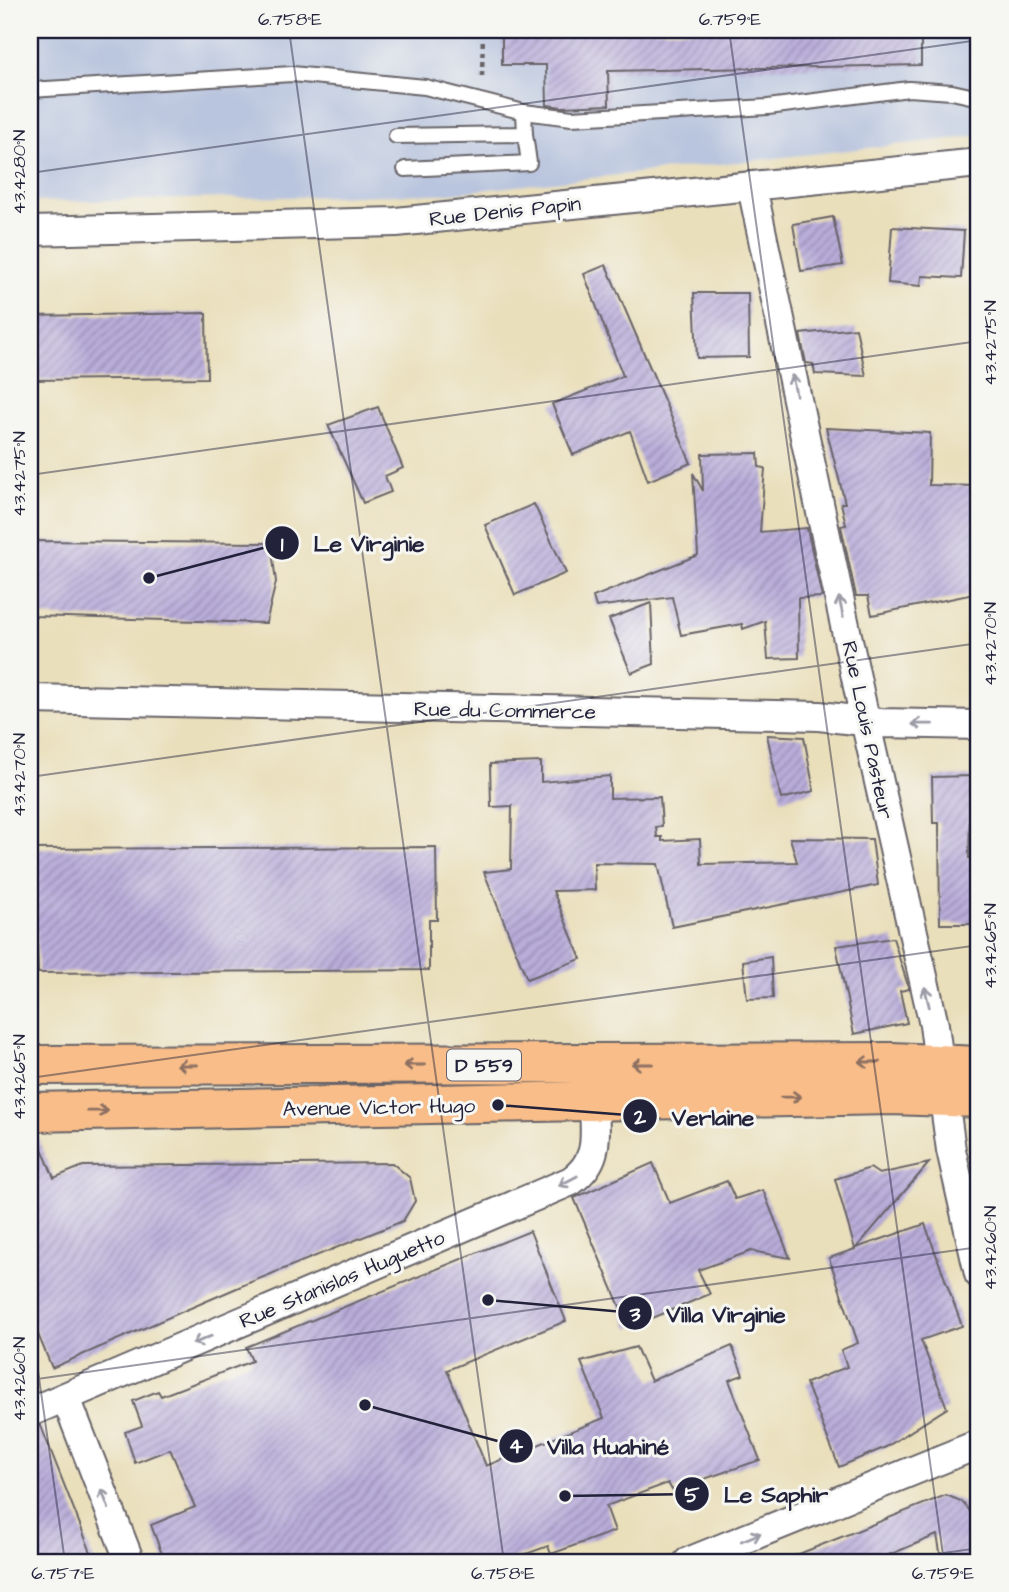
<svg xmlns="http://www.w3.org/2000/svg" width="1009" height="1592" viewBox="0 0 1009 1592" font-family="'Architects Daughter',sans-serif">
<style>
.industrial{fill:#b9c5de}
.building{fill:url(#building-hatch)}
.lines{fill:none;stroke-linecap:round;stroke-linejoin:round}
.service-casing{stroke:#686468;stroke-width:18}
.minor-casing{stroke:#686468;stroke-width:32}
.primary-casing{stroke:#686468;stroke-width:42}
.path{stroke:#686468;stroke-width:4.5;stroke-dasharray:5 5;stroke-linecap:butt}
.service{stroke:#fff;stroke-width:14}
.minor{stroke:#fff;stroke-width:28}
.primary{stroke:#f8bd88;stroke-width:38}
.oneway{stroke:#9c9ca7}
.oneway2{stroke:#8d7062}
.ticks{fill:none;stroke:#22223b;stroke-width:2;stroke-opacity:0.45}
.labels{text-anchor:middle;stroke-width:6;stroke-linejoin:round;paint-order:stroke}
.shield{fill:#f6f6f2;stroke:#626272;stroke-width:2}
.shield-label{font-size:19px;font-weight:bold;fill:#22223b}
.street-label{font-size:21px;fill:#22223b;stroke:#f6f6f2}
.leader{fill:none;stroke:#22223b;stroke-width:2.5}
.callout-dot{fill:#22223b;stroke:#f6f6f2;stroke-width:2.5}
.mark-label{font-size:21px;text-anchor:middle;font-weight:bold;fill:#fff}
.callout-label{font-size:23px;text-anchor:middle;font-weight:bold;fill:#22223b;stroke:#f6f6f2;stroke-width:6;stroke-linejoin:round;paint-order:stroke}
.neatline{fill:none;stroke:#22223b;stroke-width:2.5}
.ticks-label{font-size:18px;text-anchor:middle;fill:#22223b}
</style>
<defs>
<pattern id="building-hatch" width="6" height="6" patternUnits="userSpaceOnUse" patternTransform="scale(1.75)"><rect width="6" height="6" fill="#b9adda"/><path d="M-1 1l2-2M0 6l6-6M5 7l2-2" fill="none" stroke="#968cb2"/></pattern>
</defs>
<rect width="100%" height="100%" fill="#f6f6f2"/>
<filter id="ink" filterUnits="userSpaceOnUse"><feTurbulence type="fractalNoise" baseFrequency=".0143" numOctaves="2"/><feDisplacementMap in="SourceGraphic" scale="14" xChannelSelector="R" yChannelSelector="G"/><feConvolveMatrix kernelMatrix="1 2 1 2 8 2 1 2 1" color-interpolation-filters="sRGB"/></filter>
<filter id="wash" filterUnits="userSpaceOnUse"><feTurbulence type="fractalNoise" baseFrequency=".00686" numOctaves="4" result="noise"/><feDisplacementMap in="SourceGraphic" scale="28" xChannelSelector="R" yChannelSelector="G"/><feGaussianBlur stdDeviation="1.57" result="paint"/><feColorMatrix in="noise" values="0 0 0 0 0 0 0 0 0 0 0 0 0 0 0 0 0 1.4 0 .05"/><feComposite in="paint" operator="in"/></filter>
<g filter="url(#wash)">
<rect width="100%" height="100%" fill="#eadfbb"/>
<path class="industrial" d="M30,30h949v106l-536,58 -413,8z"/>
<g id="blocks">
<path class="building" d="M502,30h419v35l-313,6 1,34 -47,2 -15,-2 -1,-40h-44z
M833,217l10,48 -42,6 -8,-47z
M892,227l72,4 -3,47 -39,-2 -1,10 -33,-3z
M606,265l85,198 -43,18 -18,-50 -57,24 -21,-51 71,-28 -39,-102z
M694,293h54l1,64 -52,1z
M206,313l1,65 -177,2v-64z
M856,328l10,48 -51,-2 -2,-10 -7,-1 -6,-29z
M378,407l25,61 -18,8 6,16 -28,11 -35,-78z
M826,428l104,5 -1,52 50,1v107l-107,22 -4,-19h-12l-15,-70 5,-1 -5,-22h4z
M758,453l1,14 6,1 -5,64 47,-4 15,69 -24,1 1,60 -31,1 -3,-38 -22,8 -1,-5 -61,11 -9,-38 -76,10 -3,-10 105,-42 -5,-82 10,18 -1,-37z
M534,504l32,69 -51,22 -30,-70z
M30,541l241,2 5,39 -10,41 -232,-7 -4,-11z
M651,603l3,61 -23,9 -22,-54z
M767,735l37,2 10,54 -33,8z
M541,762v20l69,-6v22l50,-1 2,29 -6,1 1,10h5v4l38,-2 1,25 96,-2 -7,-24 82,1 6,46 -206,42 -14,-63 -64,-1 1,27 -42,1 28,68 -54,20 -43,-107 27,-3 1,-63 -21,1 -1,-43z
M971,776l-2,82h10v66h-39l-1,-101h-6l-1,-46z
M436,847l1,73h-8v50l-391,3 -3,-82h-5v-42z
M893,938l16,51 -9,2 7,32 -53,11 -18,-88z
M771,957l2,41 -26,1 -4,-38z
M30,1134h6l18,44 29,-12 309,-3 18,15 5,23 -12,20 -157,63 -194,84 -22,-53z
M653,1163l17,40 57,-22 8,18 28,-9 27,68 -39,-7 -53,19 12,24 -81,34 -55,-130z
M929,1163l-73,85 69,-24 37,102 -41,14 26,68 -61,39 -47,20 -33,-84 41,-16 -6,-17 17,-7 -29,-85 26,-9 -20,-70 35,-11 9,6z
M530,1231l36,90 -119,49 39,96 118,-48 -23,-56 55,-15 15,34 81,-35 11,29 -14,5 31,80 -88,30 -4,-7 -62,23 9,25 -64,23 -3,-8 -44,16h-339l-14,-37 44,-18 -25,-58 -35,14 -10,-31 17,-6 -9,-25 25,-10 3,5 91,-35 -6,-14z
M41,1426l43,109 11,27h-65v-134z
M946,1495l15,6 15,16 3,45h-26l-1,-7 -11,2 -4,-22 -65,27h-93z"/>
</g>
</g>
<g filter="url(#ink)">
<use href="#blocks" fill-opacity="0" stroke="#686468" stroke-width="2"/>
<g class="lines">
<g class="service-casing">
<path id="service" d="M30,90l262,-16 133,13 99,25 48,6 196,-11 141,-18 43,3 27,6
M396,136l129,-2 -1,-22
M405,169l124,-6 -4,-29"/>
</g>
<g class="minor-casing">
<path id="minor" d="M752,187l113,533 69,305 17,125 28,124
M30,231l366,-9 583,-59
M30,699l789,17 62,7 98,2
M66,1398l64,164
M30,1412l541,-231c31,-22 23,-47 23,-81
M688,1562l291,-118"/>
</g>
<g class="primary-casing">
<path id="primary" d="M30,1065l862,-3 87,4
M30,1112l861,-17 88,3"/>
</g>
<path class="path" d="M482,76l1,-46"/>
<use href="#service" class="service"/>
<use href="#minor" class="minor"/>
<use href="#primary" class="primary"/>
</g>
<defs><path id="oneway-shaft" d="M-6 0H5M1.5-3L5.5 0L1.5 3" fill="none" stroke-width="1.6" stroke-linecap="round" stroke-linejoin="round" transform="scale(1.75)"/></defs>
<g class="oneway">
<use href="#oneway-shaft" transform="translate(794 385) rotate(-102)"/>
<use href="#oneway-shaft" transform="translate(841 607) rotate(-102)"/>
<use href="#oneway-shaft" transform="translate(922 724) rotate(-179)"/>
<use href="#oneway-shaft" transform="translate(927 997) rotate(-103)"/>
<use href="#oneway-shaft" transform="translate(568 1181) rotate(152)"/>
<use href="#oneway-shaft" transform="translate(202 1340) rotate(157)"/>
<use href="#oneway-shaft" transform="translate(105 1499) rotate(-111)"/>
<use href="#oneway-shaft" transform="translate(751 1537) rotate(-22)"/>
</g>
<g class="oneway2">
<use href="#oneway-shaft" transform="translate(869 1062) rotate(180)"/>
<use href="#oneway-shaft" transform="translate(642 1064) rotate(180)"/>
<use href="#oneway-shaft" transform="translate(187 1065) rotate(180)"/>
<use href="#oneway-shaft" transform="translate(414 1065) rotate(180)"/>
<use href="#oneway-shaft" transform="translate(791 1097) rotate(-1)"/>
<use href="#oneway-shaft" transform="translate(98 1111) rotate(-1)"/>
</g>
</g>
<path class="ticks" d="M289,30l215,1532M729,30l215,1532M30,173l949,-133M30,475l949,-134M30,777l949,-134M30,1078l949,-133M30,1314l35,248M30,1380l949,-133M880,1562l99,-14"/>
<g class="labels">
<rect class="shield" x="447" y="1049.5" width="74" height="31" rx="5"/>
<g class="shield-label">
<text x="484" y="1072">D 559</text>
</g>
<g class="street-label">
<text transform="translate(505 211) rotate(-6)" y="7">Rue Denis Papin</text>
<text transform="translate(505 710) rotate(1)" y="7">Rue du Commerce</text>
<text transform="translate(868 730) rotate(78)" y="7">Rue Louis Pasteur</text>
<text transform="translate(379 1107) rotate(-1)" y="7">Avenue Victor Hugo</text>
<text transform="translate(342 1279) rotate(-23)" y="7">Rue Stanislas Huguetto</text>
</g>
</g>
<path class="leader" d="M149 578L282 543M498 1105L640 1116M488 1300L635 1313M365 1405L516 1446M565 1496L692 1494"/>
<g class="callout-dot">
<circle cx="149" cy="578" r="7"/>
<circle cx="498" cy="1105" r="7"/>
<circle cx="488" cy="1300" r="7"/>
<circle cx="365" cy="1405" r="7"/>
<circle cx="565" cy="1496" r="7"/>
<circle cx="282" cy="543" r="18"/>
<circle cx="640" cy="1116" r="18"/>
<circle cx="635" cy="1313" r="18"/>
<circle cx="516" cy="1446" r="18"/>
<circle cx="692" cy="1494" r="18"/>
</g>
<g class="mark-label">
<text x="282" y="551">1</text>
<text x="640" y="1124">2</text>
<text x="635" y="1321">3</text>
<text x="516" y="1453">4</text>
<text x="692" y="1502">5</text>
</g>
<g class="callout-label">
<text x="369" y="551">Le Virginie</text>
<text x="713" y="1125">Verlaine</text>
<text x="726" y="1322">Villa Virginie</text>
<text x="608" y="1454">Villa Huahiné</text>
<text x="776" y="1502">Le Saphir</text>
</g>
<rect width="1009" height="1592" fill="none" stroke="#f6f6f2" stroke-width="77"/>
<rect x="38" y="38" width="932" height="1516" class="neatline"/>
<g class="ticks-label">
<text x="290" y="25">6.758°E</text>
<text x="730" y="25">6.759°E</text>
<text transform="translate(19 172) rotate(-90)" y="6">43.4280°N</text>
<text transform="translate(990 343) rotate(-90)" y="6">43.4275°N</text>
<text transform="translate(19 474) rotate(-90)" y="6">43.4275°N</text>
<text transform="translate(990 644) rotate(-90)" y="6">43.4270°N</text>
<text transform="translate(19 775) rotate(-90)" y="6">43.4270°N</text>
<text transform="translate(990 946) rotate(-90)" y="6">43.4265°N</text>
<text transform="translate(19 1077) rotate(-90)" y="6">43.4265°N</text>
<text transform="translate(990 1248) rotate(-90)" y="6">43.4260°N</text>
<text transform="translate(19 1379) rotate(-90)" y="6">43.4260°N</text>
<text x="63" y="1579">6.757°E</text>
<text x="503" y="1579">6.758°E</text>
<text x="943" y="1579">6.759°E</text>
</g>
</svg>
